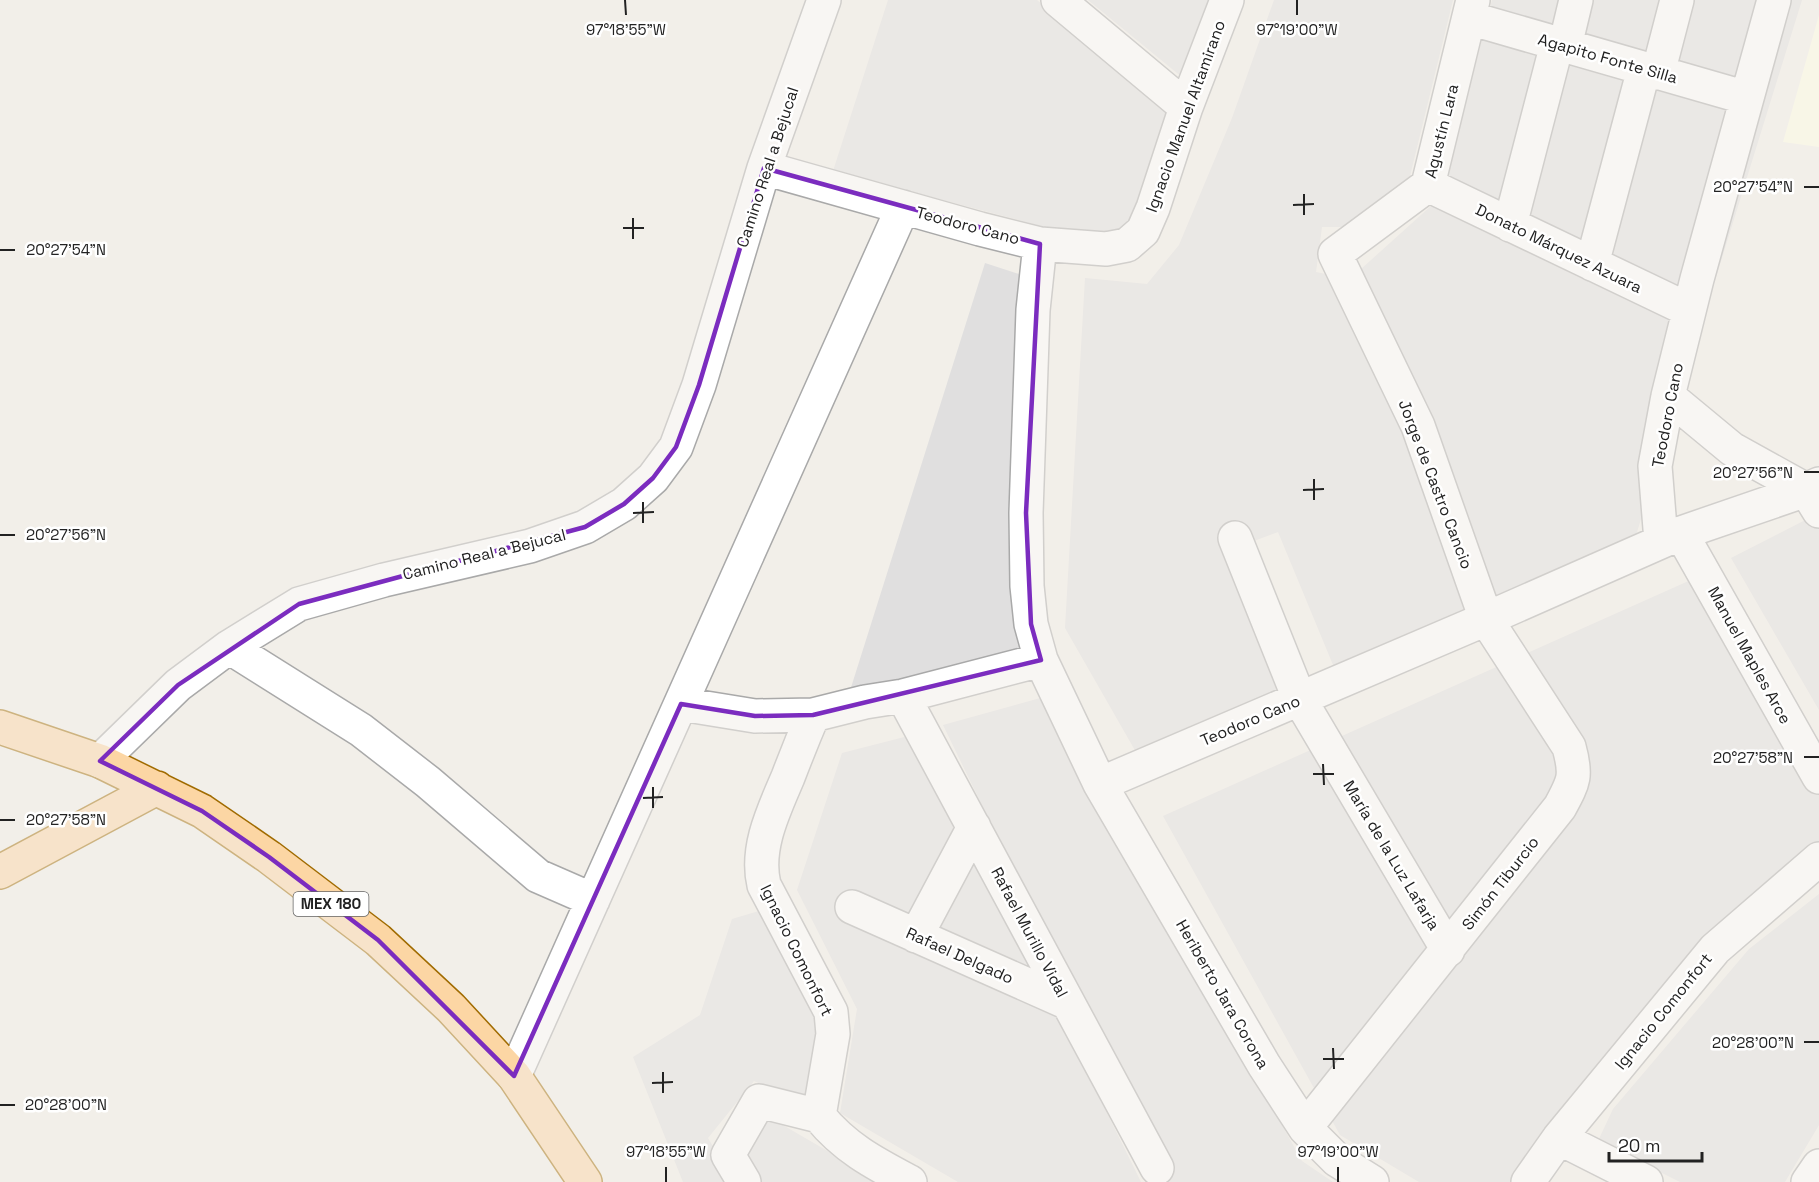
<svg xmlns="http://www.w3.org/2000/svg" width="1819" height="1182" viewBox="0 0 1819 1182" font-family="'Space Grotesk',sans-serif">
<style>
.residential{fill:#e0dfdf}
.education{fill:#ffffe5}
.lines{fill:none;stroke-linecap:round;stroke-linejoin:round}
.minor-casing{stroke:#a9a9a9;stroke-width:36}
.major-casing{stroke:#a06b00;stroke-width:36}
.minor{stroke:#fff;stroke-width:33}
.major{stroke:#fcd6a4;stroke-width:33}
.marked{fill:none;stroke:#7b2cbf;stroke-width:4.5;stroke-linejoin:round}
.ticks{fill:none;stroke:#222;stroke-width:2}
.labels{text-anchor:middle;stroke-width:5;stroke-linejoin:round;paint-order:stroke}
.shield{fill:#fff;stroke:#646464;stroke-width:1.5}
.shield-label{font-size:15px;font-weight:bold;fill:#222}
.street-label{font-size:16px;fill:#222;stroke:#fff}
.ticks-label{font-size:15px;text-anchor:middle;fill:#222;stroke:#fff;stroke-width:5;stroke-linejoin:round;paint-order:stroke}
</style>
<rect width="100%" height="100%" fill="#f2efe9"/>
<path class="residential" d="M888,0h149l154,132 -58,107 -46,-1 -254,-67z
M1088,0h152l-35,96z
M1274,0h179l-43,176 -45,51h-43l-6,45 34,7 92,-83 50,-196h310l-174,561 -285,128 -65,-157 -35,13 65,157 -156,78 -87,-152 20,-350 62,6 32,-39 53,-127z
M985,263l43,14 2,383 -182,37z
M1819,513v197l-88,-152z
M1702,575l117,202v74l-108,80 -110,128 -89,123h-93l-79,-47 -177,-319z
M1044,697l258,464 31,21h-168l-222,-457z
M920,733l221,449h-183l-118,-69 17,-104 -60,-119 45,-137z
M1819,894v231l-34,57h-105l-82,-41 15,-32 136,-160z
M772,907l50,123 -15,74 -53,-23 -46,57 26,44h-51l-50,-125 67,-42 32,-96z
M762,1113l119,69h-131l-13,-22z"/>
<path class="education" d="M1819,15v132l-36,-5z"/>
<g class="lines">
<g class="minor-casing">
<path id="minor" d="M1058,0l128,107
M1469,18l278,80
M1565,46l11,-46
M1658,73l19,-73
M764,168l216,61 60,15 66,5 21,-4 16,-14 10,-23 33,-101 41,-107
M1428,185l261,125
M1510,225l47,-181
M1040,244l-7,66 -7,203 1,73 4,38 10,36 59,124 164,281 41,63 32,32 35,22
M1592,264l52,-195
M1668,396l64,53 74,41 13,21
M1681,533l138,244
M1235,538l64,160 149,252
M1661,541l-6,-75 13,-70 29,-117 77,-279
M229,647l132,83 67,52 110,94 55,24
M903,696l254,472
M681,704l74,12 58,-1 52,-13 38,-6 138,-36
M813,715c-9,21 -17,41 -25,62 -14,33 -33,71 -24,108l67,127 2,22 -14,82c26,32 55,47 91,66
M100,761l78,-76 51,-38 70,-43 85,-24 146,-34 55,-19 39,-23 29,-26 23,-31 23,-62 65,-217 60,-168
M1100,784l386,-165 195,-86 125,-43 13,-6
M852,907l216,96
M916,936l58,-109
M514,1076l389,-869
M1305,1128l255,-321c14,-26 17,-31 9,-60l-83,-128 -68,-193 -83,-172 93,-69 45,-185
M1559,1138l87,44
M744,1182l-16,-27 31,-54 60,15
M1528,1182l31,-44 156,-189 104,-90
M1808,1182l11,-16"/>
</g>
<g class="major-casing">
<path id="major" d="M0,727l100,34 102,50 67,46 109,83 73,68 63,68 71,106
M0,872l157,-84"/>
</g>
<use href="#minor" class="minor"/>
<use href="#major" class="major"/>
</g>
<path d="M0 0H1819V1182H0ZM764,168l276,76 -14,269 5,111 10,36 -228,55 -58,1 -74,-12 -167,372 -136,-136 -109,-83 -67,-46 -102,-50 78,-76 121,-81 286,-77 39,-23 29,-26 23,-31 23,-62z" fill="#f2efe9" fill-opacity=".55" fill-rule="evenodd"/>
<path class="marked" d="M764,168l276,76 -14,269 5,111 10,36 -228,55 -58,1 -74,-12 -167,372 -136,-136 -109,-83 -67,-46 -102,-50 78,-76 121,-81 286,-77 39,-23 29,-26 23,-31 23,-62z"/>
<path class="ticks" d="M625,0l1,15M1297,0v15M1804,187h15M1304,194v21M1293,205l21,-1M633,218v21M623,228h21M0,250h15M1804,472h15M1314,479v21M1303,490l21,-1M643,502v21M633,513l21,-1M0,535h15M1804,757h15M1323,764l1,21M1313,774h21M653,787v21M643,798l20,-1M0,820h15M1804,1042h15M1333,1048l1,21M1323,1059h21M663,1072v21M652,1083l21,-1M0,1105h15M666,1167v15M1338,1167v15"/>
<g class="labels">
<rect class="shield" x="293.5" y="892" width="75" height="24" rx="4.5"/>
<g class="shield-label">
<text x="331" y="909">MEX 180</text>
</g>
<g class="street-label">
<text transform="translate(1608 58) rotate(16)" y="6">Agapito Fonte Silla</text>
<text transform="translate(1185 116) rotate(-70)" y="6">Ignacio Manuel Altamirano</text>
<text transform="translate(1441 131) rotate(-76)" y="6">Agustín Lara</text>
<text transform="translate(767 167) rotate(-72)" y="6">Camino Real a Bejucal</text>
<text transform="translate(968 225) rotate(15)" y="6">Teodoro Cano</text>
<text transform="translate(1559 248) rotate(26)" y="6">Donato Márquez Azuara</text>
<text transform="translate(1667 415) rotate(-79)" y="6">Teodoro Cano</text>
<text transform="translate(1436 484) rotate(69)" y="6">Jorge de Castro Cancio</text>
<text transform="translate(484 554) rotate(-14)" y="6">Camino Real a Bejucal</text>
<text transform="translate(1750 655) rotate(61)" y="6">Manuel Maples Arce</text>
<text transform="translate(1250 720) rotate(-23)" y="6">Teodoro Cano</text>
<text transform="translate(1392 855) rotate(59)" y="6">María de la Luz Lafarja</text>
<text transform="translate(1500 883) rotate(-52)" y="6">Simón Tiburcio</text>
<text transform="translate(1030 932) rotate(62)" y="6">Rafael Murillo Vidal</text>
<text transform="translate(797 950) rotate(64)" y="6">Ignacio Comonfort</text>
<text transform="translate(960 955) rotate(24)" y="6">Rafael Delgado</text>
<text transform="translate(1223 994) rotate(60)" y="6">Heriberto Jara Corona</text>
<text transform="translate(1663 1011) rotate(-51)" y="6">Ignacio Comonfort</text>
</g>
</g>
<g class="ticks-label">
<text x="626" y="35">97°18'55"W</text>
<text x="1297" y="35">97°19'00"W</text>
<text x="1753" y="192">20°27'54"N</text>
<text x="66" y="255">20°27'54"N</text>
<text x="1753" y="478">20°27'56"N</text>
<text x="66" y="540">20°27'56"N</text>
<text x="1753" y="763">20°27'58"N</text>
<text x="66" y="825">20°27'58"N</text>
<text x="1753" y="1048">20°28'00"N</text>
<text x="66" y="1110">20°28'00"N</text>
<text x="666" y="1157">97°18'55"W</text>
<text x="1338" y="1157">97°19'00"W</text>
</g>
<path d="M1609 1152v9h93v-9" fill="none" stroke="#222222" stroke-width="3"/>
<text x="1618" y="1152" font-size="18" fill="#222222" stroke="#ffffff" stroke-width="4.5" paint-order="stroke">20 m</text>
</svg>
